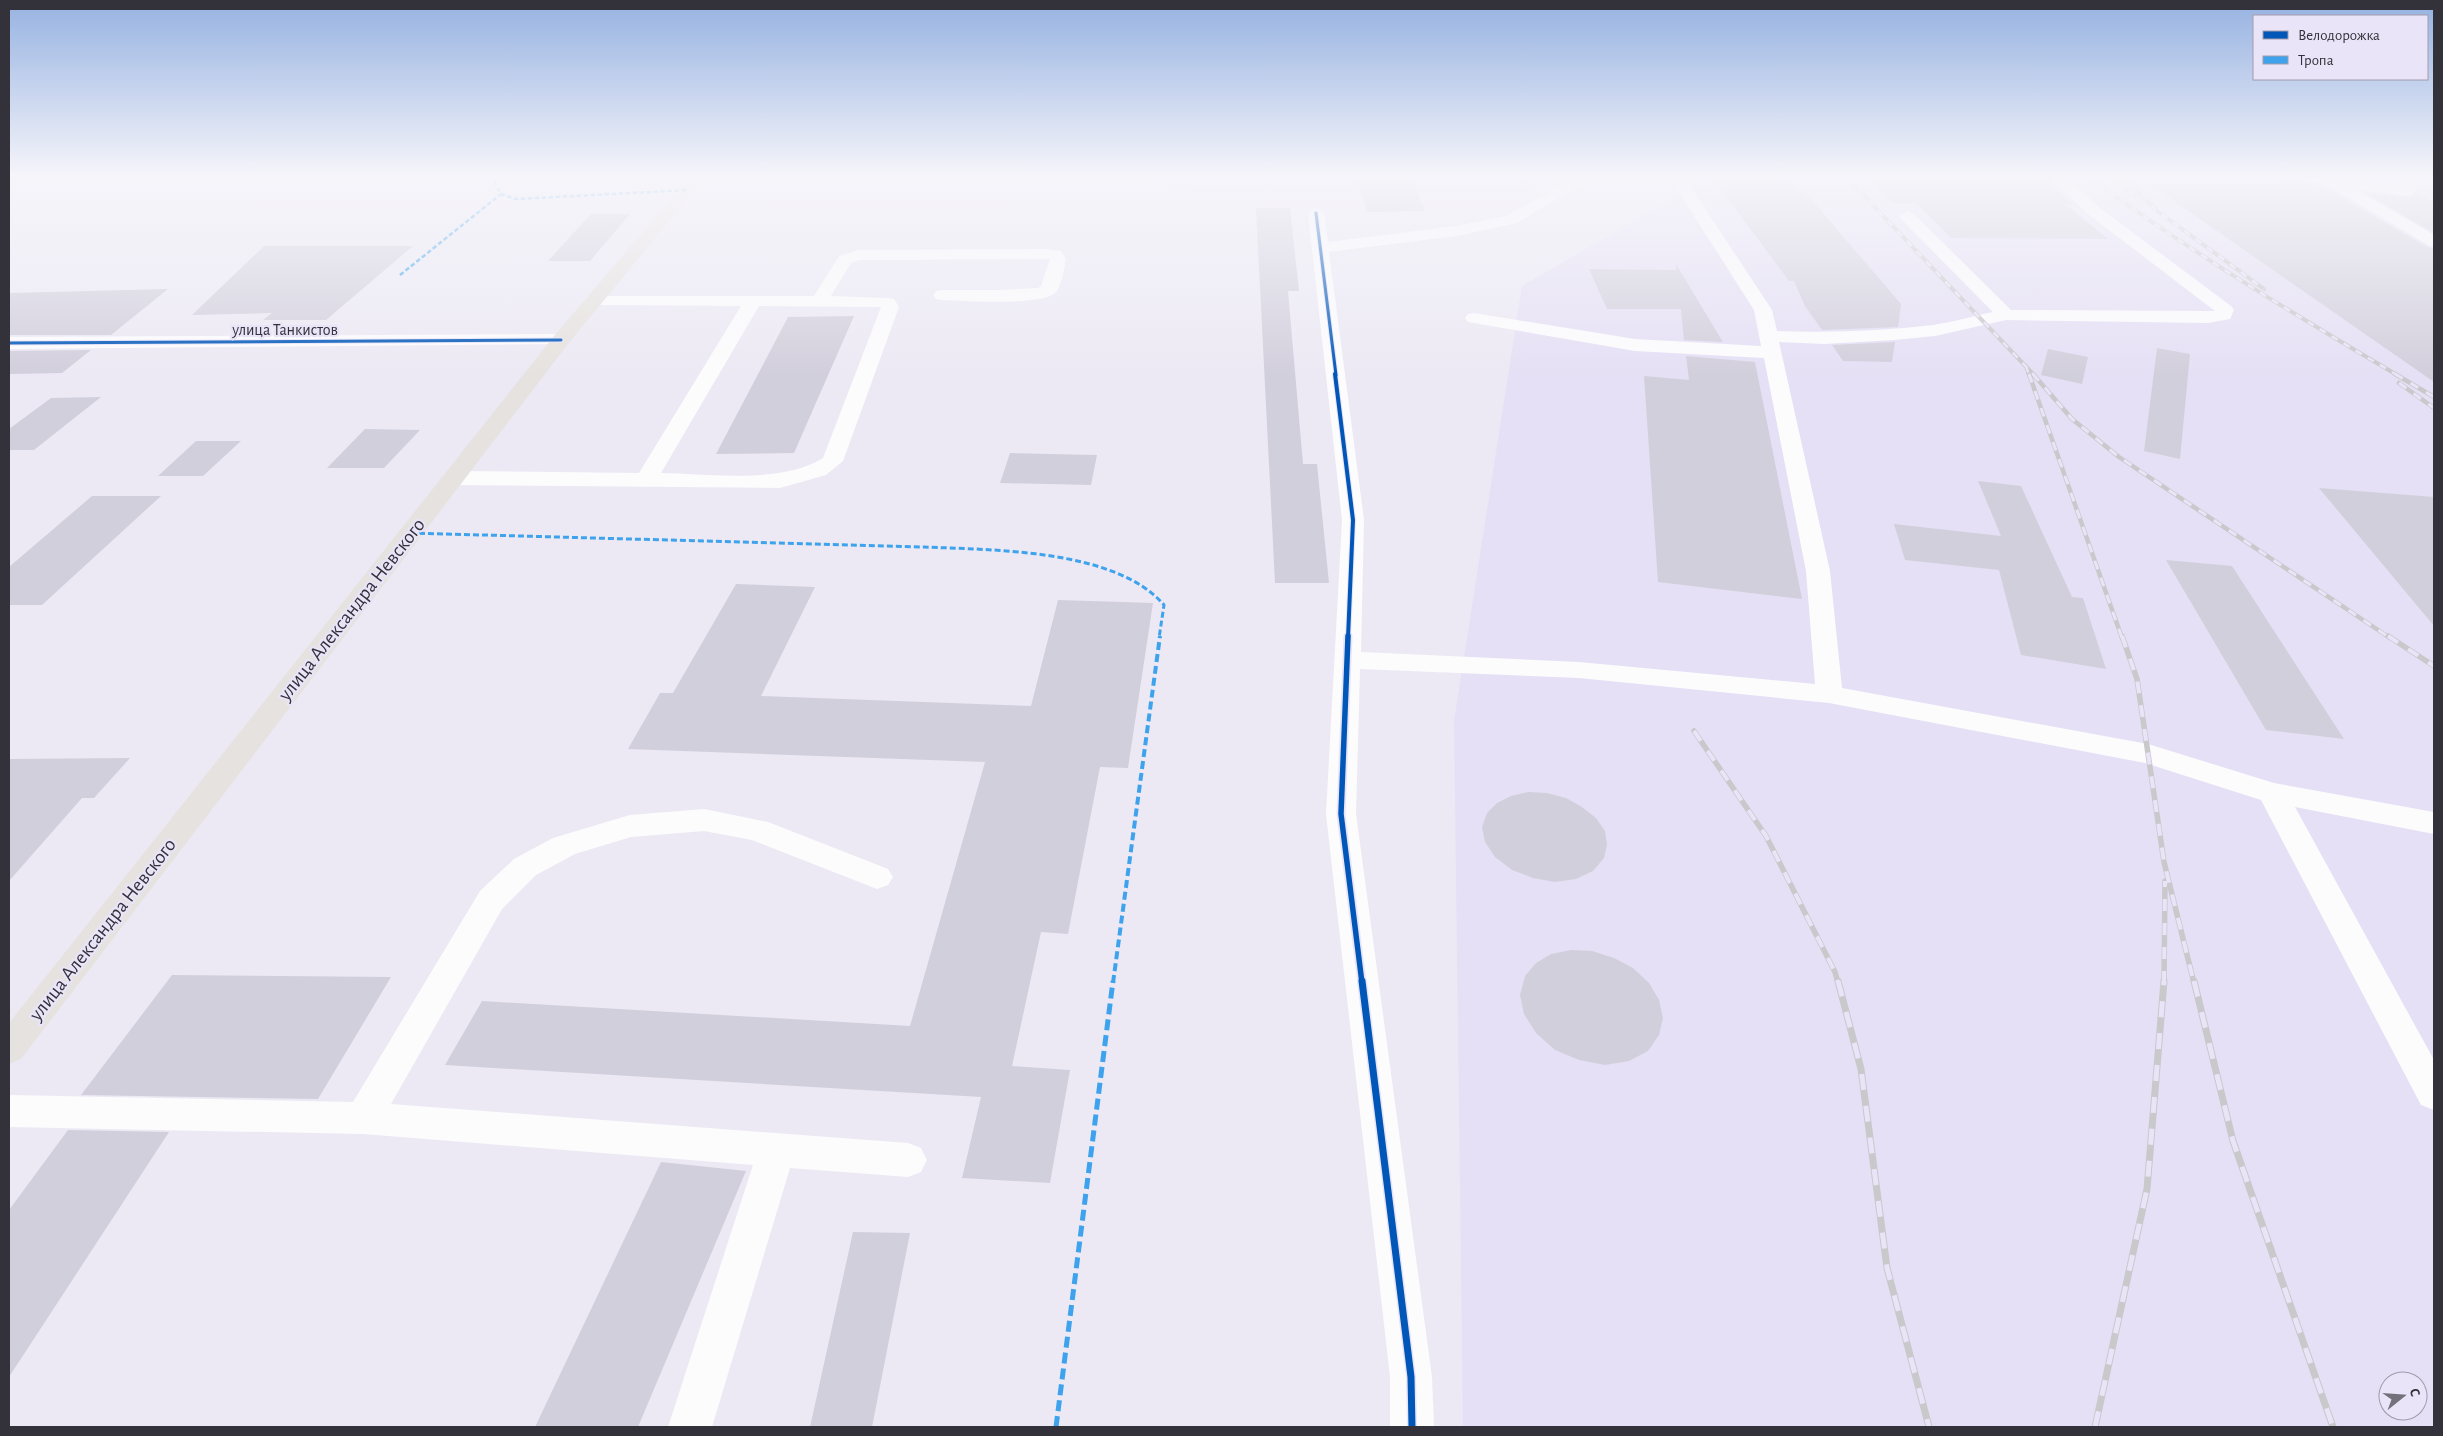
<svg xmlns="http://www.w3.org/2000/svg" width="2443" height="1436" viewBox="0 0 2443 1436" font-family="'Alegreya Sans',sans-serif">
<style>
.built{fill:#e5e0f5;fill-rule:evenodd}
.building{fill:#d2cfdc}
.lines{fill:none;stroke-linecap:round;stroke-linejoin:round}
.minor{fill:#fcfcfd;fill-rule:evenodd}
.major{fill:#e6e2df;fill-rule:evenodd}
.rail-far3-casing{stroke:#c9c8cb;stroke-width:4}
.rail-far2-casing{stroke:#c9c8cb;stroke-width:4.5}
.rail-far1-casing{stroke:#c9c8cb;stroke-width:5.5}
.rail-casing{stroke:#c9c8cb;stroke-width:7}
.rail-far3{stroke:#eae4f9;stroke-width:2.5;stroke-dasharray:7;stroke-linecap:butt}
.rail-far2{stroke:#eae4f9;stroke-width:3;stroke-dasharray:9;stroke-linecap:butt}
.rail-far1{stroke:#eae4f9;stroke-width:4;stroke-dasharray:12;stroke-linecap:butt}
.rail{stroke:#eae4f9;stroke-width:5;stroke-dasharray:16;stroke-linecap:butt}
.quiet-far3{stroke:#3ea3ec;stroke-width:2.5;stroke-dasharray:4.5 2.5;stroke-linecap:butt}
.quiet-far2{stroke:#3ea3ec;stroke-width:3;stroke-dasharray:6 3;stroke-linecap:butt}
.quiet-far1{stroke:#3ea3ec;stroke-width:4;stroke-dasharray:8 4;stroke-linecap:butt}
.quiet{stroke:#3ea3ec;stroke-width:5;stroke-dasharray:11 5;stroke-linecap:butt}
.cycleway-far3-casing{stroke:#eae4f9;stroke-width:5}
.cycleway-far2-casing{stroke:#eae4f9;stroke-width:6}
.cycleway-far1-casing{stroke:#eae4f9;stroke-width:9}
.cycleway-casing{stroke:#eae4f9;stroke-width:10}
.cycleway-far3{stroke:#0057b8;stroke-width:3}
.cycleway-far2{stroke:#0057b8;stroke-width:4}
.cycleway-far1{stroke:#0057b8;stroke-width:5.5}
.cycleway{stroke:#0057b8;stroke-width:7}
.labels{text-anchor:middle;stroke-width:4.5;stroke-linejoin:round;paint-order:stroke}
.far-street-label{font-size:16px;fill:#333139;stroke:#eae4f9}
.street-label{font-size:20px;fill:#333139;stroke:#eae4f9}
</style>
<rect width="100%" height="100%" fill="#ece9f4"/>
<path class="built" d="M1157,175h395l1,2 -24,15 -311,3 -43,-5z
M1712,175h722v1252h-971l-9,-706 68,-435zM2388,1381h30v30h-30z"/>
<path class="building" d="M1866,175h171l36,29h-8l43,35 -157,-1 -35,-35h-23z
M1412,177l13,34 -58,1 -10,-34z
M1714,180h73l10,11h7l97,113 -3,23 -76,3 -17,-24 -11,-25h-5z
M2148,183l172,2 107,62 7,2v133z
M2364,192l44,6 8,-5 18,9v31z
M1256,208h34l9,83h-11l15,173h14l12,119h-54z
M591,214h39l-40,47h-42z
M264,246h149l-87,74h-63l9,-7 -80,2z
M1676,264l27,45 20,33 -39,-2 -3,-31h-74l-18,-40 87,1z
M168,289l-57,46h-102v-42z
M854,316l-60,137 -78,1 72,-137z
M1895,342l-3,20 -49,-1 -11,-16z
M2157,348l33,6 -10,105 -36,-8z
M2048,349l40,8 -6,27 -41,-9z
M91,350l-29,23 -53,1v-23z
M1686,356l69,6 47,237 -144,-17 -14,-206 45,4z
M101,397l-67,53h-25v-21l42,-31z
M365,429l55,1 -36,38h-57z
M196,441h45l-38,35h-45z
M1010,453l87,2 -6,30 -91,-2z
M1978,481l43,5 51,111 11,1 23,71 -85,-14 -22,-85 -94,-10 -11,-36 107,12z
M2319,488l115,9v129z
M92,496h69l-119,109h-33v-38z
M2166,560l66,6 112,173 -78,-9z
M736,584l79,3 -54,109 270,10 27,-106 95,3 -25,165 -28,-1 -32,167 -27,-2 -29,134 58,4 -20,113 -88,-5 19,-81 -536,-32 37,-64 428,25 75,-264 -357,-13 32,-56h13z
M130,758l-36,40h-12l-73,83v-122z
M1528,792l19,1 19,5 16,9 14,11 9,13 2,14 -3,13 -11,13 -17,8 -21,3 -22,-4 -21,-8 -17,-13 -10,-15 -3,-15 5,-14 10,-10 14,-7z
M1571,950l21,1 22,7 19,10 16,15 10,17 4,18 -4,17 -11,16 -19,10 -24,4 -26,-5 -24,-10 -19,-17 -12,-19 -4,-19 5,-19 11,-13 15,-9z
M172,975l219,2 -73,122 -237,-4z
M68,1130l101,2 -160,245v-167z
M661,1162l85,9 -108,256h-103z
M853,1232l57,1 -38,194h-62z"/>
<g class="lines">
<path class="minor" d="M1580,175h18l-81,48 -61,13 -127,16 35,268 -3,132 218,10 236,22 -9,-113 -42,-213 -129,-7 -161,-28 -6,-1 -3,-4 3,-4 6,-1 161,26 126,7 -7,-36 -86,-135h15l89,135 5,21c52,2 104,0 156,-6 20,-3 40,-9 60,-13l-92,-93 -2,-3 8,-5 6,2 98,97 204,1 -127,-97 -42,-39h16l38,33 131,98 3,4 -4,9 -22,4 -202,-3 -71,16 -41,4 -70,4 -45,-2 51,229 12,117 306,56 126,39 160,29v22l-139,-27 139,253v50l-13,-5 -160,-305 -116,-37 -316,-60 -250,-25 -219,-9 -4,145 76,563 2,50h-44v-50l-64,-563 16,-294 -34,-307 8,-5 8,5 4,29 128,-16 50,-10z
M2279,175h47l15,6 6,-1 52,5 -11,-10h16l14,12 -5,7 -5,2 -53,-7 79,46v12l-6,-2 -96,-57 -12,-5 -34,-4z
M1047,249l14,2 5,8c-2,9 -4,28 -11,34 -15,13 -91,8 -113,7l-6,-1 -3,-4 3,-4 6,-1h56l40,-2 3,-2 9,-27 -190,1 -9,3 -20,33 57,2 6,1 5,8 -56,154 -17,14 -46,13 -327,-3 -8,-2 -3,-5 3,-5 8,-2 186,2 102,-167 -147,-1 -6,-1 -3,-4 3,-4h226l25,-40 19,-6zM759,306l122,1 -58,151c-42,26 -113,16 -162,15z
M561,334l7,2 2,4 -2,4 -559,5v-12z
M704,809l64,13 120,47 5,8 -5,8 -11,4 -125,-49 -48,-9 -73,6 -56,17 -39,21 -34,34 -111,195 517,39 13,5 6,12 -6,12 -13,5 -118,-9 -78,259h-44l85,-262 -390,-31 -354,-7v-32l344,7 127,-211 34,-32 39,-21 77,-23z"/>
<path class="major" d="M692,175h15l-139,169 -547,715 -12,5v-41l545,-687z"/>
<g class="rail-far3-casing">
<path id="rail-far3" d="M2086,175c100,74 204,137 311,200
M2106,175l29,21
M2122,175l34,35 108,79
M1849,180l185,195
M2026,366l3,9"/>
</g>
<g class="rail-far2-casing">
<path id="rail-far2" d="M2029,374l93,264
M2033,374l39,45 47,38 271,181
M2395,374l39,23
M2399,383l35,25"/>
</g>
<g class="rail-far1-casing">
<path id="rail-far1" d="M2122,636l15,43 27,183 30,121
M2388,636l46,30
M1694,731l72,105 69,136 3,11
M2164,983l1,-102"/>
</g>
<g class="rail-casing">
<path id="rail" d="M1838,981l23,88 26,199 42,159
M2194,981l39,160 100,286
M2095,1427l52,-238 17,-208"/>
</g>
<use href="#rail-far3" class="rail-far3"/>
<use href="#rail-far2" class="rail-far2"/>
<use href="#rail-far1" class="rail-far1"/>
<use href="#rail" class="rail"/>
<path class="quiet-far3" d="M491,175l10,19 15,5 171,-9
M400,275l101,-81"/>
<path class="quiet-far2" d="M410,533l514,14c69,3 192,2 240,58l-5,33"/>
<path class="quiet-far1" d="M1113,983l47,-347"/>
<path class="quiet" d="M1056,1427l57,-446"/>
<g class="cycleway-far3-casing">
<path id="cycleway-far3" d="M1316,213l20,162
M9,343l552,-3"/>
</g>
<g class="cycleway-far2-casing">
<path id="cycleway-far2" d="M1335,374l18,146 -5,118"/>
</g>
<g class="cycleway-far1-casing">
<path id="cycleway-far1" d="M1348,636l-7,178 21,169"/>
</g>
<g class="cycleway-casing">
<path id="cycleway" d="M1362,981l49,396 1,50"/>
</g>
<use href="#cycleway-far3" class="cycleway-far3"/>
<use href="#cycleway-far2" class="cycleway-far2"/>
<use href="#cycleway-far1" class="cycleway-far1"/>
<use href="#cycleway" class="cycleway"/>
</g>
<linearGradient id="sky" x2="0" y2="1"><stop stop-color="#96b2e1"/><stop offset="0.47" stop-color="#f6f5fa"/><stop offset="1" stop-color="#f6f5fa" stop-opacity="0"/></linearGradient>
<rect width="2443" height="376" fill="url(#sky)"/>
<g class="labels">
<g class="far-street-label">
<text x="285" y="335">улица Танкистов</text>
</g>
<g class="street-label">
<text transform="translate(351 609) rotate(-52)" y="7">улица Александра Невского</text>
<text transform="translate(102 929) rotate(-52)" y="7">улица Александра Невского</text>
</g>
</g>
<rect width="2443" height="1436" fill="none" stroke="#333139" stroke-width="20"/>
<rect x="2253" y="15" width="175" height="65" fill="#eae4f9" stroke="#a19cac"/>
<rect x="2263" y="31" width="25" height="8" fill="#0057b8" stroke="#a19cac"/>
<text x="2298" y="40" font-size="15" fill="#333139">Велодорожка</text>
<rect x="2263" y="56" width="25" height="8" fill="#3ea3ec" stroke="#a19cac"/>
<text x="2298" y="65" font-size="15" fill="#333139">Тропа</text>
<g transform="translate(2403 1396) rotate(73)"><circle r="24" fill="#eae4f9" stroke="#a19cac"/>
<path d="M0-4L9 19L0 12L-9 19Z" fill="#74717a"/>
<text y="-8" font-size="14" font-weight="bold" text-anchor="middle" fill="#333139">С</text>
</g>
</svg>
